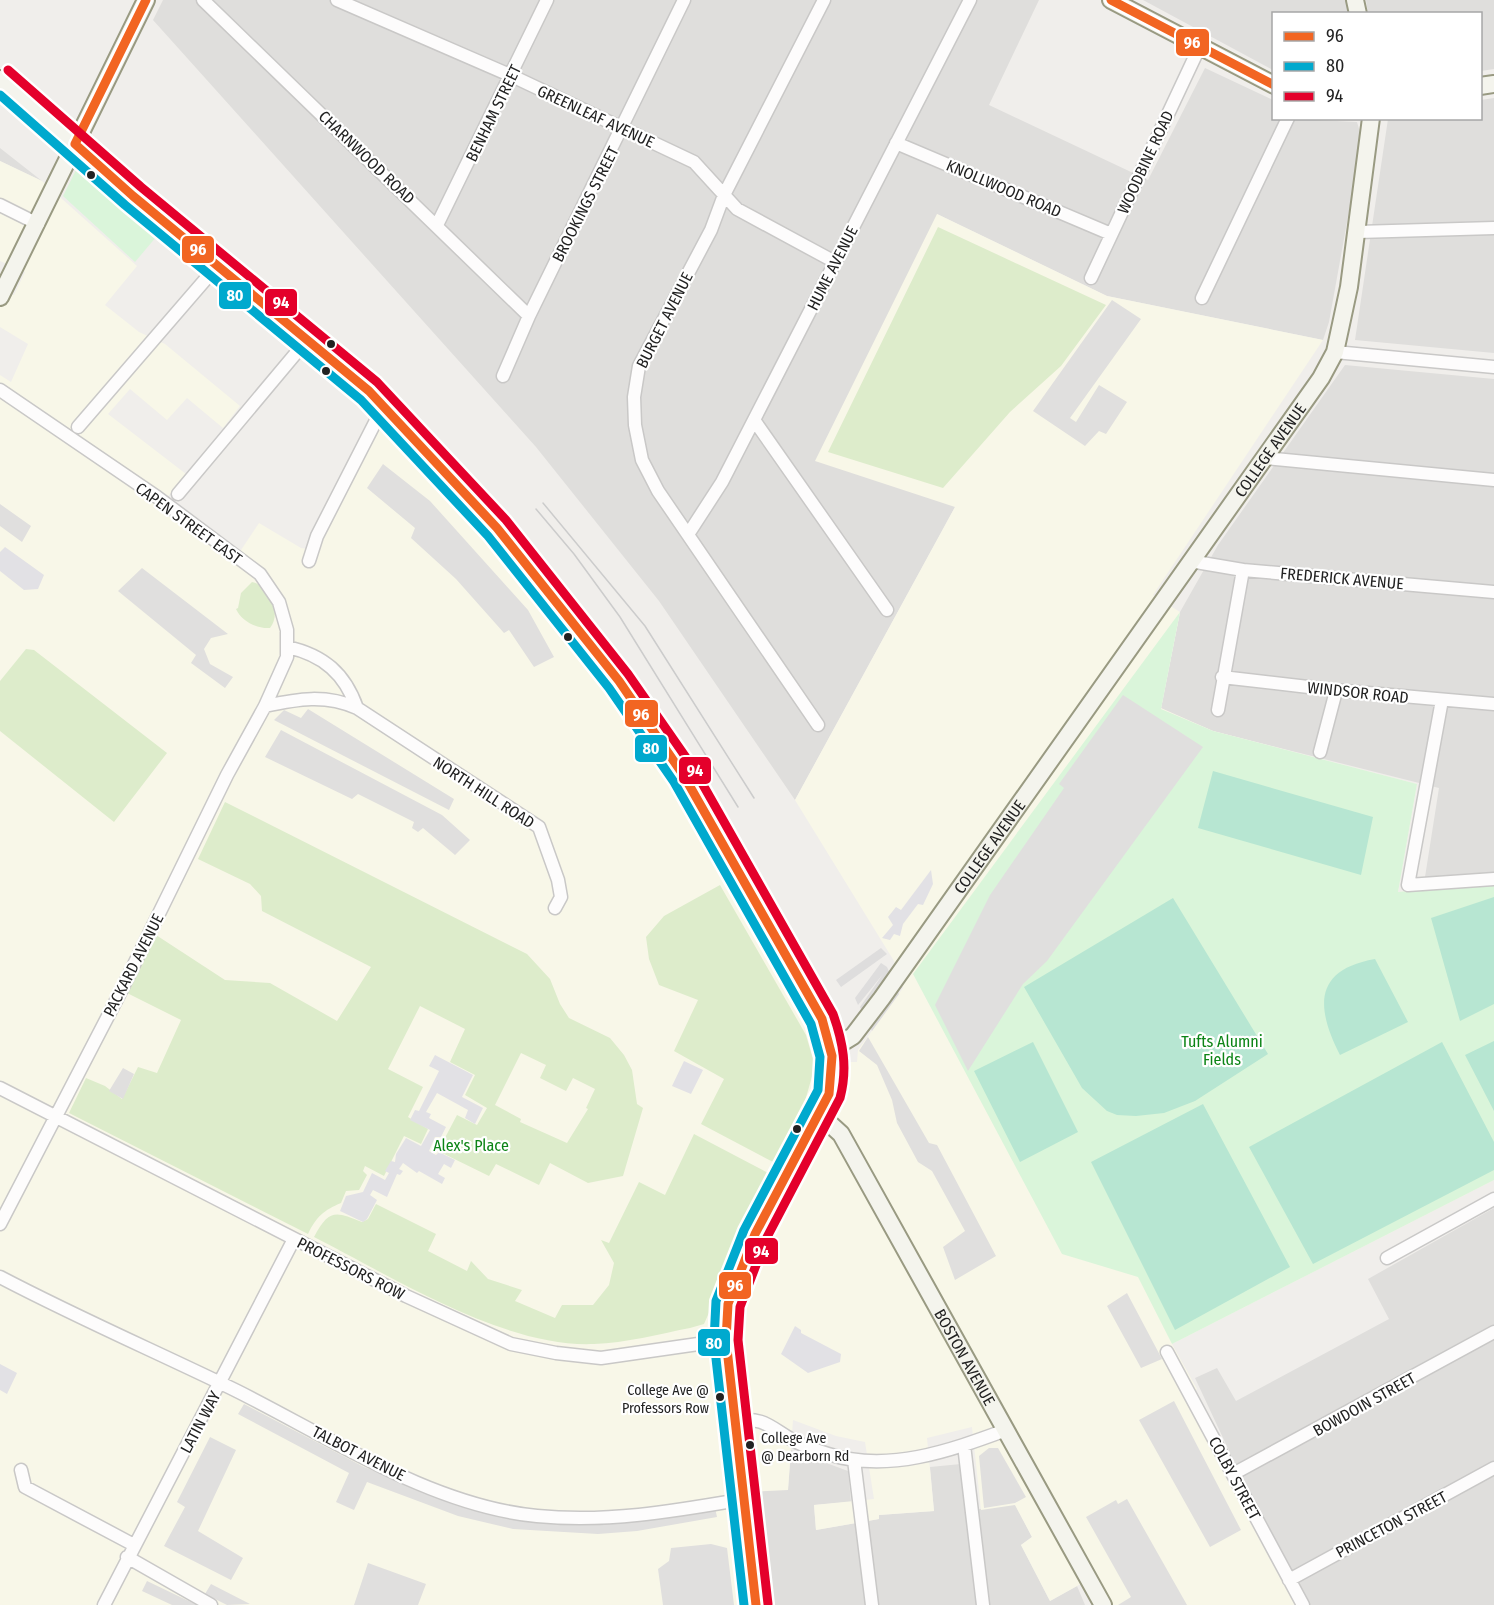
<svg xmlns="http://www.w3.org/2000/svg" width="1494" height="1605" viewBox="0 0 1494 1605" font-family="'Fira Sans Condensed',sans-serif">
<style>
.residential{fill:#dfdedc}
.education{fill:#f8f7e8}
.grass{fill:#ddeccb;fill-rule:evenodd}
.park{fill:#daf5da}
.pitch{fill:#b7e6d2}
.parking{fill:#e0dfde}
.plaza{fill:#e2e1e5}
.pier{fill:#dedddd}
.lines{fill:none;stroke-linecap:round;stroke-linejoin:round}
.street-casing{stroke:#c9c8c7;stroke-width:15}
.secondary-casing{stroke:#999a82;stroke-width:20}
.street{stroke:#fdfcfc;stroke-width:12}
.secondary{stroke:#f4f4ed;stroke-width:16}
.tram{stroke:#ccc;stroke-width:1.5}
.bus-1-casing{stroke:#fff;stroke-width:14}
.bus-2-casing{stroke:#fff;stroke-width:14}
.bus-3-casing{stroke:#fff;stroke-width:14}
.bus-1{stroke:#f26522;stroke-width:9}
.bus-2{stroke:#00a9ce;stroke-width:9}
.bus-3{stroke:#e4002b;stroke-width:9}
.bus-dot{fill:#222;stroke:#fff;stroke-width:2}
.labels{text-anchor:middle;stroke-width:4.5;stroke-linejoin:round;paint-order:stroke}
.bus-label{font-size:14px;fill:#222;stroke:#fff;text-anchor:end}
.street-label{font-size:16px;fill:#222;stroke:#fff}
.park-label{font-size:16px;fill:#0c8416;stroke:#fff}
.line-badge{stroke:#fff;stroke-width:2}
.badge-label{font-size:16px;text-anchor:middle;font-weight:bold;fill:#fff}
</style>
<rect width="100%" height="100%" fill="#f0eeeb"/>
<path class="residential" d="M163,0h876l-50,105 159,75 57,-112 68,32 1,18 83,4 5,17 -33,183 -6,18 -216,-44 -170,-82 18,293 -160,293 -136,-199 -123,-154 -383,-427z
M1143,0h203l3,13 -75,1 -1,56z
M1366,0h128v69l-13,2 -1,-57 -112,-1z
M1494,98v255l-139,-13 33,-221 92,-1 1,-18z
M0,148l42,33 -42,-20z
M1345,365l149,14v493l-69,5 14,-89 -226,-57 -52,-22 19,-97 38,-67z
M1494,1208v397h-184l-79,-150 -36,-77 22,-10 19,33 153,-82 -21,-40z
M791,1450l57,21 3,31 -37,3 2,25 63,-11v-4l55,-4 -4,-44 31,-3 5,47 49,-7 17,33 -11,8 29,56 27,-15 8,19h-313l-12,-115 28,-1z"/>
<path class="education" d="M0,161l42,20 95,85 -32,39 34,27 26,12 75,62 -17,22 -36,-30 -20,22 -37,-31 -22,25 78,60 -28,35 75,53 26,-39 42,25 13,2 66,-132 141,161 46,59 107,155 135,240 6,26 10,3h32l1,-12 45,-62 -9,-27 -99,-161 160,-293 -140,-46 122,-247 170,82 216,44 -170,255 27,17 -19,96 52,23 204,53 -19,108 96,-9v297l-322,164 25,45 -9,9 110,207h-186l-17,-29 -45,25 -29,-56 11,-8 -17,-32 -34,5 -9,-83 -45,11 7,73 -55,4v4l-63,11 -2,-25 60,-6 -9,-57 -29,-6 -43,-16 -5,70 -64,3 15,112h-739v-1230l11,7 17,-38 -28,-17v-37l14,5 11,-23 -25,-11z"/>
<path class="grass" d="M938,227l168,78 -45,61 -51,46 -67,76 -115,-36z
M252,582c18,4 30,31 18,46 -13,1 -29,-7 -34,-19l2,-1 3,-15z
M26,649l8,1 133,103 -53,69 -114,-91v-50z
M225,802l302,152 23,25 10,25 9,14 41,20 14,17 8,15 5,34 6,4 -20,68 -35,7 -38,-20 -11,22 -43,-21 -7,12 -51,-25 19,-36 20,10 10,-17 -22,-13 10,-20 -25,-13 15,-33 -45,-23 -32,63 35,18 -15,30 20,12 -7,15 -17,-8 -20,40 -19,-10 -2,5 4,4 -8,15 -13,1 -5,12c-17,7 -25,14 -33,31l-239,-121 17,-35 19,8 17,13 16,-32 19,6 24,-53 -54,-27 29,-58 69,45 45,3 67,38 34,-54 -109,-56 -1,-15 -11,-12 -52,-25zM521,1053l25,12 -6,13 26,13 7,-13 22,11 -9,19 2,1 -21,34 -47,-21 1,-3 -26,-14z
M720,885l86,150 9,31 -10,35 -32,61 -72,-38 23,-45 -50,-28 24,-51 -39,-15 -10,-26 -3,-22 18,-21z
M694,1134l76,40 -66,150 -14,4c-31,6 -64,15 -96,16 -90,4 -201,-67 -280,-107 15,-28 21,-26 48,-15l6,-3 8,-15 60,30 -8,17 39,20 4,-10 17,18 34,11 -7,11 40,17 7,-13h31l16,-20 5,-22 -13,-23 8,3 30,-61 26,13z"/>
<path class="park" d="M76,170l81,66 -22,26 -72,-66z
M1180,612l-19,97 52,22 204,53 -19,108 96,-9v297l-322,164 -34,-67 -76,-23 -149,-280z"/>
<path class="pitch" d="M1213,771l160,46 -12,58 -163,-47z
M1494,897v107l-34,17 -29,-103z
M1173,898l95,156 -73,47 -31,12 -28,3 -19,-1 -10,-4 -25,-23 -58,-101z
M1375,959l33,63 -68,33c-24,-47 -27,-85 35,-96z
M1494,1041v70l-29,-56z
M1033,1042l45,90 -58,30 -46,-91z
M1442,1042l52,100v28l-181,94 -64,-117z
M1203,1104l87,163 -115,63 -84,-168z"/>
<path class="parking" d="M1112,300l29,19 -71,99 6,4 23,-37 28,17 -21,32 -7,-3 -14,15 -52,-35z
M383,464l47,37 98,109 26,47 -20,10 -25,-37 -5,3 -48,-54 -45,-41 4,-10 -48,-40z
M0,504l31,22 -9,16 -22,-16z
M142,568l86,66 -17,4 -7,11 6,15 23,13 -8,11 -34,-25 5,-8 -78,-64z
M1123,695l80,52 -156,214 -24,23 -55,87 -33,-66 55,-110 74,-107 -5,-4z
M308,709l146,90 -5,11 -175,-90 10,-10 17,8z
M281,730l161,85 28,25 -15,15 -32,-27 -5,4 -6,-4 2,-6 -56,-28 -6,5 -87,-42z
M868,1037l61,106 8,2 59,111 -41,24 -12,-33 22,-16 -33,-60 -14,-9 -21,-39 -5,-23 -15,-35 -18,-14z
M123,1068l11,6 -11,25 -14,-8z
M1127,1293l35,66 -21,9 -34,-62z
M1174,1401l67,129 -31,17 -71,-127z
M244,1404l120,63 91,36 75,17 185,-12 2,9 -80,14 -39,3 -85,-5 -55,-13 -91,-34 -13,28 -18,-8 13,-29 -111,-59z
M210,1437l26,13 -38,81 45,27 -12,22 -67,-34 21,-39 -8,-5z
M989,1448h9l28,49 -11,6 -31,5 -5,-52z
M1127,1499l60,106h-69l13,-8 -45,-80 30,-17 2,4z
M711,1544l16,4 7,57h-71l-5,-36 11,-8 2,-13z
M368,1563l58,21 -8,21h-64z
M147,1581l50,24h-25l-30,-14z
M211,1584l39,20 -23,1 -22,-11z"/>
<path class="plaza" d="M5,547l39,28 -6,14 -14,1 -24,-19v-19z
M931,870l2,14 -10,21 -5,-1 -15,20 -3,12 -6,-2 -4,6 -8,-2 11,-13 -5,-8 8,-10 5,3z
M435,1055l38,20 -11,22 21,11 -8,16 -10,-6 3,-8 -31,-17 -11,19 5,2 -2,4 17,9 -5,10h-6l-6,14 7,4 3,-3 16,8 -4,8 -7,-4 -6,10 7,4 -3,6 -23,-13 -2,2 -14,-10 -4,6 4,2 -3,4 -3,-1 -10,23 -14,-7 -3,5 7,5 -10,19 -4,3 -23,-11 6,-15 17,-4 9,-19 13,7 4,-7 -4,-2 6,-10 4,1 1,-8 10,-16 15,8 9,-16 -20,-10 5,-10 4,1 20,-40 -10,-5z
M684,1061l19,9 -12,24 -19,-8z
M795,1326l6,4v3l40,21 -1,8 -32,11 -27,-19z
M0,1364l17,9 -10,21 -7,-4z"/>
<path class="pier" d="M881,948l6,6 -46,33 -5,-7z
M881,963l6,4 12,27 -27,37 -12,-24 23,-33 -25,31 -3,-7z"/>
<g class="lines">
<g class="street-casing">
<path id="street" d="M203,0l326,316
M337,0l175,76 182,86 43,47 98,53
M896,143l215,91
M0,205l38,19
M437,225l110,-225
M1358,232l136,-4
M1091,278l109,-232
M1202,298l86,-180
M1335,352l159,15
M503,376l26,-60 155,-316
M0,390l157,107 103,77 19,28 8,28v27l-22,49 -38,69 -107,218 -120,231
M754,420l133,190
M78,427l139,-161
M1264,458l230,22
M178,494l129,-154
M689,533l33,-51 248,-482
M309,561l8,-25 67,-131
M1190,561l53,9 251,22
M287,647c37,8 58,27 70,61
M1222,677l112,13 160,14
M1442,700l-34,185 86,-6
M265,706c33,-7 60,-12 92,2l182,119 19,53 3,17 -6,11
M1218,710l25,-140
M818,725l-160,-234 -16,-31 -7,-35 -1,-28 5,-31 72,-136 13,-35 100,-195
M1320,752l16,-61
M0,1088l406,208 105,48 45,9 45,5 125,-18
M1387,1258l107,-59
M0,1277c78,41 159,76 237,114 94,47 195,115 300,125 71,7 138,-5 208,-17
M1167,1352l136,253
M735,1421c27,-4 33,4 54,17 11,7 26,12 39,16 60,19 121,-3 178,-24
M964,1445l19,160
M854,1460l18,145
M21,1470l4,17 109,58
M1233,1474l261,-142
M127,1557l84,48
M1289,1580l205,-112
M104,1605l190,-366"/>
</g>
<g class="secondary-casing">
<g id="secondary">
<path d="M1111,0l163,85"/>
<path d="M1355,0l3,14"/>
<path d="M0,79l133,117 236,195 128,137 122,153 65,95 138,243c9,25 15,48 7,75l-74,140 -27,70 -2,36 30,265"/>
<path d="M1480,86l14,-2"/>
<path d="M0,297l146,-297"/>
<path id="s1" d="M832,1049l21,-13 29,-38 439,-620 14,-26 14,-65 22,-169"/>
<path id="s2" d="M819,1114l22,20 262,471"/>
</g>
</g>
<use href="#street" class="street"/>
<use href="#secondary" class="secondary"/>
<path class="tram" d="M543,503l102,123 109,172
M536,509l38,45 46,63 118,190"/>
<g class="bus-1-casing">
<path id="bus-1" d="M146,0l-71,144 58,52 236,195 128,137 122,153 65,95 138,243 10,37 -3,38 -74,140 -27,70 -2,36 30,265
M1111,0l163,85"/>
</g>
<g class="bus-2-casing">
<path id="bus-2" d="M0,95l125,110 236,195 127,136 121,152 65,94 137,242 9,33 -2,33 -74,140 -28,71 -2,40 30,264"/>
</g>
<g class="bus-3-casing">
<path id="bus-3" d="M8,70l133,117 236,195 129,138 122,154 66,95 139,245c10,28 15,54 7,84l-74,141 -26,68 -2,33 30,264"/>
</g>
<use href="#bus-1" class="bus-1"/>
<use href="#bus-2" class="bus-2"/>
<use href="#bus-3" class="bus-3"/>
</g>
<g class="bus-dot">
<circle cx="91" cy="175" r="5"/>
<circle cx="331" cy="344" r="5"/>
<circle cx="326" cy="371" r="5"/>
<circle cx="568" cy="637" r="5"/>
<circle cx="797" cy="1129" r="5"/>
<circle cx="720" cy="1397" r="5"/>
<circle cx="750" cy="1445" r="5"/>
</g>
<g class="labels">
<g class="bus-label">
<text x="709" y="1395">College Ave @<tspan x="709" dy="18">Professors Row</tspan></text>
<text x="761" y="1443" text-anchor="start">College Ave<tspan x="761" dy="18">@ Dearborn Rd</tspan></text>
</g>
<g class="street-label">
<text transform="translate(493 113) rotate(-64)" y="6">BENHAM STREET</text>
<text transform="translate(596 116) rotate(25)" y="6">GREENLEAF AVENUE</text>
<text transform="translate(367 157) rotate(44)" y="6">CHARNWOOD ROAD</text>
<text transform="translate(1145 162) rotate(-65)" y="6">WOODBINE ROAD</text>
<text transform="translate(1004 188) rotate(23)" y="6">KNOLLWOOD ROAD</text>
<text transform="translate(585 204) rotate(-63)" y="6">BROOKINGS STREET</text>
<text transform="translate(832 268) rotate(-63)" y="6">HUME AVENUE</text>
<text transform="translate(664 320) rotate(-63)" y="6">BURGET AVENUE</text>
<text dy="6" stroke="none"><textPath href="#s1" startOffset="744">COLLEGE AVENUE</textPath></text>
<text transform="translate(189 523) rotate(36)" y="6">CAPEN STREET EAST</text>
<text transform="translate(1342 578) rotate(5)" y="6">FREDERICK AVENUE</text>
<text transform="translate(1358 692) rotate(6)" y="6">WINDSOR ROAD</text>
<text transform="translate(484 792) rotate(33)" y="6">NORTH HILL ROAD</text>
<text dy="6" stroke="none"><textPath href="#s1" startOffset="258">COLLEGE AVENUE</textPath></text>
<text transform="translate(133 965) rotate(-63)" y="6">PACKARD AVENUE</text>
<text transform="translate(351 1268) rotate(27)" y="6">PROFESSORS ROW</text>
<text dy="6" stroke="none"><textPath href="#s2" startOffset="285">BOSTON AVENUE</textPath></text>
<text transform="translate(1364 1404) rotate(-29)" y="6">BOWDOIN STREET</text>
<text transform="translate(200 1422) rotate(-62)" y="6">LATIN WAY</text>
<text transform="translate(359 1453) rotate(27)" y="6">TALBOT AVENUE</text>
<text transform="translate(1235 1478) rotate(62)" y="6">COLBY STREET</text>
<text transform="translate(1391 1524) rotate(-28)" y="6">PRINCETON STREET</text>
</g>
<g class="park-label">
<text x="1222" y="1047">Tufts Alumni<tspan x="1222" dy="18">Fields</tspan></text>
<text x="471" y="1151">Alex's Place</text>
</g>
</g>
<g class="line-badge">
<rect x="1175" y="28" width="35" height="29" rx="6" fill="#f26522"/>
<rect x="181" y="235" width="34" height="29" rx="6" fill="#f26522"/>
<rect x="218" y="281" width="34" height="29" rx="6" fill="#00a9ce"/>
<rect x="264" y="288" width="34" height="29" rx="6" fill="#e4002b"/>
<rect x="624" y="699" width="35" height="29" rx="6" fill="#f26522"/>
<rect x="634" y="734" width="34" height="29" rx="6" fill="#00a9ce"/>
<rect x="678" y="756" width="34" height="29" rx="6" fill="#e4002b"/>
<rect x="744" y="1237" width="35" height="28" rx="6" fill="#e4002b"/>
<rect x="718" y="1271" width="34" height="29" rx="6" fill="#f26522"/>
<rect x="697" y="1328" width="34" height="29" rx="6" fill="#00a9ce"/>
</g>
<g class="badge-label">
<text x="1192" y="48">96</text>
<text x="198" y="255">96</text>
<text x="235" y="301">80</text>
<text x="281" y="308">94</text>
<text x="641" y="720">96</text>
<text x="651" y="754">80</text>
<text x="695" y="776">94</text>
<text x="761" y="1257">94</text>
<text x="735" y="1291">96</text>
<text x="714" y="1349">80</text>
</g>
<rect x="1272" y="12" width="210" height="108" fill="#ffffff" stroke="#a7a7a7" stroke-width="1.5"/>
<rect x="1284" y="32" width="30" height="9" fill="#f26522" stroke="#a7a7a7" stroke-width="1.5"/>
<text x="1326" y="42" font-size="18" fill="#222222">96</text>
<rect x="1284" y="62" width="30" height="9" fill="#00a9ce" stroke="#a7a7a7" stroke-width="1.5"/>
<text x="1326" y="72" font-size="18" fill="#222222">80</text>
<rect x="1284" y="92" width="30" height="9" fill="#e4002b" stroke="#a7a7a7" stroke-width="1.5"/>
<text x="1326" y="102" font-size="18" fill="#222222">94</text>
</svg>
